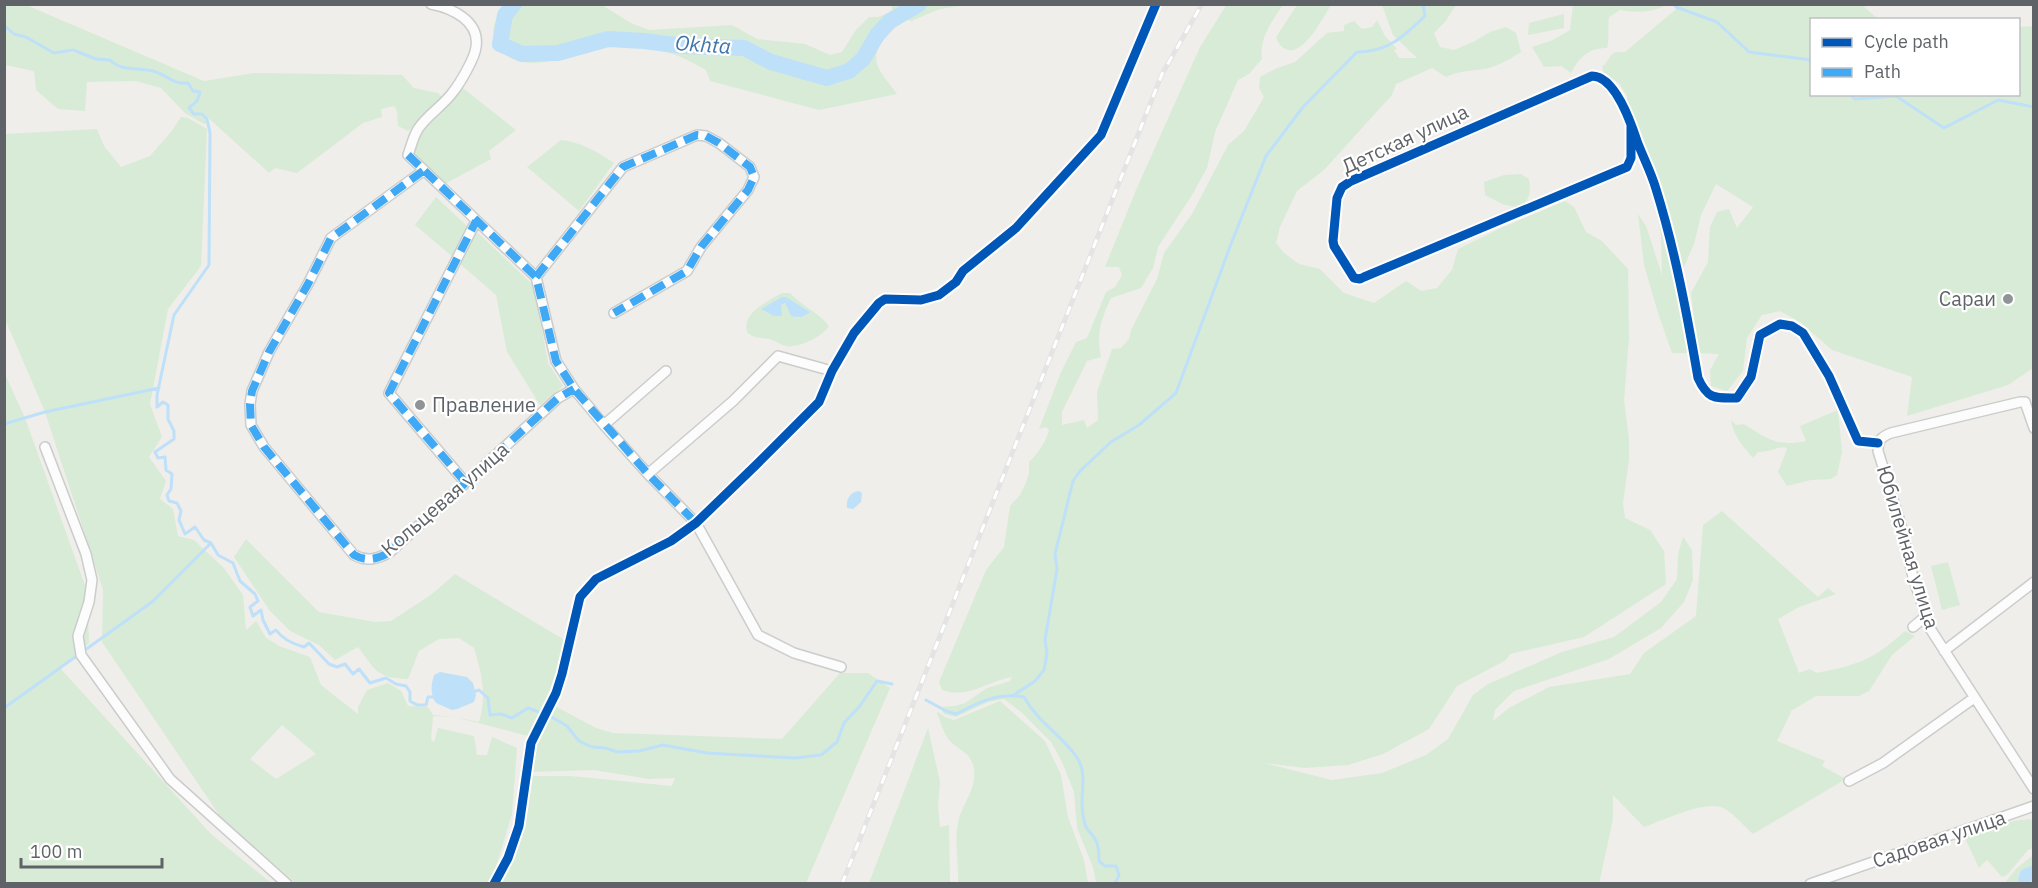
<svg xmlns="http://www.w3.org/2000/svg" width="2038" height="888" viewBox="0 0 2038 888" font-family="'IBM Plex Sans',sans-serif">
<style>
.green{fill:#d8ebd6;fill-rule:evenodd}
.water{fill:#bfe0f9}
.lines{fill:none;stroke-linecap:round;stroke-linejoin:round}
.stream{stroke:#bfe0f9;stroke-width:3}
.river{stroke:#bfe0f9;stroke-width:16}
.street-casing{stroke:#cbcccc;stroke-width:12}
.street{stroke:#fdfcfc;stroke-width:9}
.rail-casing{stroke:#e4e4e4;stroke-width:5}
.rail{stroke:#fff;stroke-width:3;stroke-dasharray:9;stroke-linecap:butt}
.quiet{stroke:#3fa9f5;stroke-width:8;stroke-dasharray:15 8;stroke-linecap:butt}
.cycleway-casing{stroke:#fff;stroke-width:13}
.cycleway{stroke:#0057b8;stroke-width:9}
.poi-dot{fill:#919496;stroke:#fff;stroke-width:2}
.labels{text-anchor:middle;stroke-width:4.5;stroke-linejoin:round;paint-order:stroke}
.street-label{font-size:20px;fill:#5f6368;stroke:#fff}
.poi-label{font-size:20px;fill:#5f6368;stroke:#fff;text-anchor:end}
.water-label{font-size:21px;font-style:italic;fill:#4174aa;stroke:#fff}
</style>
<rect width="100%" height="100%" fill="#efeeea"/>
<path class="green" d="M1227,4l56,1c-11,16 -24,33 -21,54l-13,15 -11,6 -23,52 -8,36 -15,27 -34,52 -5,21 -12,20 -30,10c-10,21 -15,36 -10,59l-14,4 -25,51v13l22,-5 3,8 11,-8 -1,-28 15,-43 9,-1 8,-9 2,-9 26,-51 7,-26 28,-39 36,-69 16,-14 20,-34 -5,-9 1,-11 17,-9 18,-6 32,-29 17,-2v-6l10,-4 8,8 10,-2 5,-7 8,16 12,13 -3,1 5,8h18l-24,-23 -11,-30h74l-11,17 -11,11 6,14 14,3 21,-9 15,-9 16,-5 10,6 5,19c-11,7 -23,14 -36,17 -14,2 -27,2 -39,8l-14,-9 -36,16 -4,11 -68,75 -27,21 -17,36 -4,16 8,10 15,11 21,5 24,24 30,10 32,-22 15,10 16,-3 15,-18 6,-21 43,-21 64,-27 9,6 12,25 16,9 26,28 1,69 -5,62 5,39v21l-6,43 2,15 25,12 14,21 2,33 -82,53 -74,17 -4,6 -49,26 -28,43 -46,25 -35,11 -43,3 -41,-5 68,17 50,-7 44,-18 22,-16 25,-44 15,-11 74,-32 52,-15 47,-35 16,-23 1,-25 5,-17 9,13 1,30 -9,22 -23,26 -52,31 -95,32 -19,19 -2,11 16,-13 40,-21 81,-13 14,-21 52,-37 7,-91 19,-14 96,86 10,-9 8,6 -37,13 -21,12 21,54 11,-4 6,4c42,-8 57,-13 89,-42l10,5 -23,19 -23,36 -10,5h-43l-25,15 -1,-2 1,3 -14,29 48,20 -3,5 24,13 -93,55c-9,-8 -18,-19 -28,-25 -17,-11 -63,12 -81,18l-31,-32v24l-14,65 -503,-1 -3,-16 -16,-39 -3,-36 -11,-28 -12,-22 -30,-30 -17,-13 -16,3 -32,15 -12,-3 -4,-7 15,-1 10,-3 22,-15 23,-7 2,-4c-27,5 -43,22 -70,13l-3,-8 47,-112 18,-23 6,-41 10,-11 5,-10 4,-12v-11c8,-7 18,-22 20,-32l-3,-3 -7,2 22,-57 15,-30 11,-4 19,-46 9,-5 7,-12 -3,-8h-14l31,-77 64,-143z
M5,5h21l178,76 50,-8 148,2 12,13 24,5 5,5 -1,4 -34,29 -10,-5 -1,-15 -3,-5 -13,3 1,8 -19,6 -66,50 -22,-5 -6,5 -66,-60h-8l-5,-5 8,-7 3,-9 -7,-2 -7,-8c-13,2 -19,-7 -31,-11 -13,-4 -26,-2 -39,-5l-7,-6 -14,-1 -23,-10 -19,3 -27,-16 -12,-3 -10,-9z
M503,5h99l29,18 18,7 83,-5 25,14 48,5 25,11 12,-3 14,-22 13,-13h9l14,-5v-7h75l-27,4 -29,12 -13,-5c-3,11 -8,16 -15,25 -17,21 1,34 14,53l-78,16 -109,-29 -4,-11c-10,-5 -21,-12 -33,-16 -13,-4 -50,-9 -63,-8 -32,3 -83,34 -109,4 -14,-17 -6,-28 2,-45z
M1297,5h34c-8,12 -26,49 -43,45 -7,-2 -10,-7 -12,-13z
M1573,5v-1l92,1c-12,8 -31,8 -45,5l-11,7c-2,11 1,21 -2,31 -19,0 -27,9 -36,25l-10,-7 -17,1 -12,-20 21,-7 17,-10z
M1681,5h181l16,14 -66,1v74h206l1,-67 14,-1v342l-25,17 -101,31 5,-39 -80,-27 -32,-28 -20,-11 -18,4 -15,23 -4,33 -16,20 -16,-5 -1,-16 9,-16 -21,-1 -7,-60 17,-31 2,-35 7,-15 12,-3 8,19 16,-21 -37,-23 -15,31 -7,29 -11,25 6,84h-17l-14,-40 -14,-48 -6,-51 8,12 16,49 -1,-40 -7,-38 -27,-83v-18l-8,-13 -15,-10 -2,-6c11,-10 5,-16 23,-15z
M1564,14v14l-36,7 1,-12z
M5,26l9,8 12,4 28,16c20,-7 36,6 56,7l7,6c13,4 26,1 39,6 12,4 18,13 31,11l6,8 6,1 -3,8 -8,7 6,7h8l5,4v4l-3,1 -19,-11 -24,-25 -25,-7 -49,1 -2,29 -27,-2 -22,-19 -2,-19 -29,-6z
M459,85l57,45 -27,21 2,8 -50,27 -29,-30 13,-33z
M181,117l7,1 19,11 -6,137 -33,43 -18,95 12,33 -13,20 17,24 -6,18 13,10 5,27 16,4 30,28 19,27 3,35 10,-9 10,17 13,8 31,11 11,28 37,29v-7l9,-17 21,-7 13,8 7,15 20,1 5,8 22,2 24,5c8,-26 3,-48 -5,-74l-15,-10 -20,1 -20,12 -11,28c-31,-1 -32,-8 -50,-32l-23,13 -16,-15 -29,-14 -20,-20 -36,-54 12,-18 73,73 56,10 16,-1 41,-27 23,-20 111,67c-9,34 -21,64 -38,95l-73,-19 -22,-1 -2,24 3,2 4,-14 36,8 3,19h10l5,-18 25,11 -5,66 -21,69h-195l-72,-61 -122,-180 1,-52 -58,-178 -40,-93 -1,-185 93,-5 7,17 17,21 29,-11 21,-24zM282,725l34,29 -40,25 -26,-20z
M561,140c20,2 37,12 53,23l-35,48 -52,-44z
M1521,174l8,5c2,12 1,22 -10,29l-17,-4 -17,-9 -1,-13 20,-7z
M436,197l32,30 -14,31 -39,-33z
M478,233l56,53 14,77 15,23 -23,19 -33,-53 -11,-57 -37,-32 15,-29z
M782,293h8c12,13 28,19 39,33 -7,11 -30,22 -42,20 -7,-1 -12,-6 -18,-7 -9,-2 -15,0 -22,-7 0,-3 -1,-7 0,-10 2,-12 26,-24 35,-29zM782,297h3l25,15 -4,4 -8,2 -12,-15 -5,2 -1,5z
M4,372l21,46 62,173 2,52 -28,26 150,165 60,49h-266z
M1838,410l4,42 -5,23 -6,4 -20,1 -24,6 -9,-14 9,-23 -2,-2c-11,1 -16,5 -27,5l-5,6c-10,-11 -20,-23 -22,-38l5,5 8,-1c23,15 33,23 62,17l-6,-15z
M1948,562l12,43 -18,5 -11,-44z
M840,673h28l22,15 -84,195 -307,1c22,-33 28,-70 33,-108h39l101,10 3,-8 -26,1 -55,-9 -62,2 3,-30 18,-37 43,23 17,5 169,6z
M1000,701l45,40 16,34 7,42 16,43 4,23h-130c1,-19 -4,-41 0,-60 4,-21 21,-35 15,-58 -4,-14 -17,-16 -25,-26 -5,-8 -8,-18 -11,-26l1,-1 7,5 9,3z
M928,728l12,54 -2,24 2,21 9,-2 1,58h-81z
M2030,819l3,3v26l-5,2 -21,25 -5,2 -15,-17 -8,8 -15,-32 36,-9 13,-6z
M2033,855v10l-12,5 -3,7 3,6 -17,1 12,-15z"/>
<path class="water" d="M782,297h4l24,15c-6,6 -11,6 -19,4l-6,-13 -4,2 1,11h-8l-13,-7z
M859,491l3,2 -1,9 -8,7 -6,-1c-1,-9 3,-16 12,-17z
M440,672l27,5 6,6 3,12 -2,7 -17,7 -5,1 -16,-7c-6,-9 -5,-17 -2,-28z
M2033,865l-1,16 -4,2h-9l-1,-5 3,-8z"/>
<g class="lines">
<path class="stream" d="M1674,4l2,3 41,15 32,30 63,8
M4,25l10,9 12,3 28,16 19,-3 23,9 14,1c13,13 30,6 46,12 12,4 18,13 32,11l5,8 7,1 -3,9 -8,7 5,6h8l5,5 3,14 -1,132 -35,50 -17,80v12l6,-5 5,3v14l6,12v8l-19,13 3,6 7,-1 1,13 6,4 -1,15 -4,6 2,6 8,2 4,8 -2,9 6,14 10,-7 9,13 7,3 7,12 15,8 7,18 15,13 3,7 -8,6 3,9 8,-6 2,10 7,14 6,-4c7,10 17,14 28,17l5,-4 20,21 8,3 8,-3 8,10 6,-5 11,14 16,-5 10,6 10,2 4,6v9l7,4h9l2,-8h7
M1850,94l5,5 41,-3 48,32 54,-28 36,7
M4,424l41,-12 114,-24
M473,692l6,-2 9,8 2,17 11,-1 11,4 16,-10 22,8 17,10 12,15 13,6 13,1 13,4 21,-1 24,-6 44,8 88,5 26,-3 16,-13 7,-19 15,-16 18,-26 15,3
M1014,695l21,-14 9,-11 3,-17 -2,-13 12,-71 -2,-15 18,-73 7,-10 31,-29 28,-17 37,-32 55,-149 35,-88 37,-49 54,-55c31,0 46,-15 68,-36l-2,-12
M926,700l20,11 10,3c23,-12 42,-22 68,-17 13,24 37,38 52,59 13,18 3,39 7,59 3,18 4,11 12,24 4,5 4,15 4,22l6,5h11l3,9 -4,9
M4,708l148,-106 59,-59"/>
<path class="river" d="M514,4l-9,11 -5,29 22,10 36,-1 50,-14 36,2 40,5 60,2 27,14 56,16 22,-7 14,-12 14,-24 13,-14 29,-17"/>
<g class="street-casing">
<path id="street" d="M431,4c21,4 49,17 45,43 -1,11 -16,36 -23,45 -10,14 -26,23 -35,37 -5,8 -7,18 -10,26l128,122 20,84 18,28 30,36 44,49 48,49 62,112 36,18 47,14
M1631,124v34l-4,9 -263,110 -4,2 -6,-1 -20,-32 -1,-5 4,-43 5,-11 9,-6 241,-105c23,0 39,47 45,65 6,16 14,31 19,48 19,61 31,125 42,189 10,22 17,20 39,20l14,-21 9,-42 20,-11 12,2 11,7 26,43 29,65 20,2
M423,171l-92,67 -23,46 -39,68 -17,39 -2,13 1,21 13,22 90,108c13,7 24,4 36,-3l168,-154 16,-9
M536,277l87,-110 74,-32 9,1 13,7 31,24 4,10 -6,13 -47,57 -14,24 -73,42
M604,425l62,-54
M2034,428l-9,-26h-5l-129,31c-10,4 -13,7 -13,18l23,74 12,52 18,53 103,159
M45,447l41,107 6,26 -3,22 -11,34 3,19 89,124 117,105
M648,474l85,-73 45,-45 54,15
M465,482l-76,-89 87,-172
M1913,627l13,-11
M1944,651l90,-69
M1849,781l34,-18 91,-65
M494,884l14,-26 11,-32 12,-83 25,-50 6,-19 18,-77 16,-18 75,-38 25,-18 60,-58 63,-63 13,-31 22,-38 25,-30 6,-4 36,1 18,-5 17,-13 7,-11 53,-43 85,-93 55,-131
M1810,884l224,-78"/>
</g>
<use href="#street" class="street"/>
<g class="rail-casing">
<path id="rail" d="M842,884l320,-810 40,-70"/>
</g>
<use href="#rail" class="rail"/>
<path class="quiet" d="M408,155l128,122 20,84 18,28 74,85 48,49
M423,171l-92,67 -23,46 -39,68 -17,39 -2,13 1,21 13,22 90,108c13,7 24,4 36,-3l168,-154 16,-9
M536,277l87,-110 74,-32 9,1 13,7 31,24 4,10 -6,13 -47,57 -14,24 -73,42
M465,482l-76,-89 87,-172"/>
<g class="cycleway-casing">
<path id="cycleway" d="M1631,124v34l-4,9 -263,110 -4,2 -6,-1 -20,-32 -1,-5 4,-43 5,-11 9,-6 241,-105c23,0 39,47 45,65 6,16 14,31 19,48 19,61 31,125 42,189 10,22 17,20 39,20l14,-21 9,-42 20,-11 12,2 11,7 26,43 29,65 20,2
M494,884l14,-26 11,-32 12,-83 25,-50 6,-19 18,-77 16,-18 75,-38 25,-18 60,-58 63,-63 13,-31 22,-38 25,-30 6,-4 36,1 18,-5 17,-13 7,-11 53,-43 85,-93 55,-131"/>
</g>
<use href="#cycleway" class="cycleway"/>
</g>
<g class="poi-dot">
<circle cx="2008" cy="299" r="6"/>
<circle cx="420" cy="405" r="6"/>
</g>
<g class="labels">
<g class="street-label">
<text transform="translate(1405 139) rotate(-25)" y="7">Детская улица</text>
<text transform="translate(445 499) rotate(-41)" y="7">Кольцевая улица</text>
<text transform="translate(1908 547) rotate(73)" y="7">Юбилейная улица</text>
<text transform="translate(1939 839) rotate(-19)" y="7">Садовая улица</text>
</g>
<g class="poi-label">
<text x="1996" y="306">Сараи</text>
<text x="432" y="412" text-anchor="start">Правление</text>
</g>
<g class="water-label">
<text transform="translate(703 45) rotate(4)" y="7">Okhta</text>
</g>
</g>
<rect width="2038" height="888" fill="none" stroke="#5f6368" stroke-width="12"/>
<rect x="1810" y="18" width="210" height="78" fill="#ffffff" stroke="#bfc1c3" stroke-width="1.5"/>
<rect x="1822" y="38" width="30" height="9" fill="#0057b8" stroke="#bfc1c3" stroke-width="1.5"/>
<text x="1864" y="48" font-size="18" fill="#5f6368">Cycle path</text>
<rect x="1822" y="68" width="30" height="9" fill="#3fa9f5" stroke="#bfc1c3" stroke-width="1.5"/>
<text x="1864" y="78" font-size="18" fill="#5f6368">Path</text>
<path d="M21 858v9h141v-9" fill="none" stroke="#5f6368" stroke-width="3"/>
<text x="30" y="858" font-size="18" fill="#5f6368" stroke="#ffffff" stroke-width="4.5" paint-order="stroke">100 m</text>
</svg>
